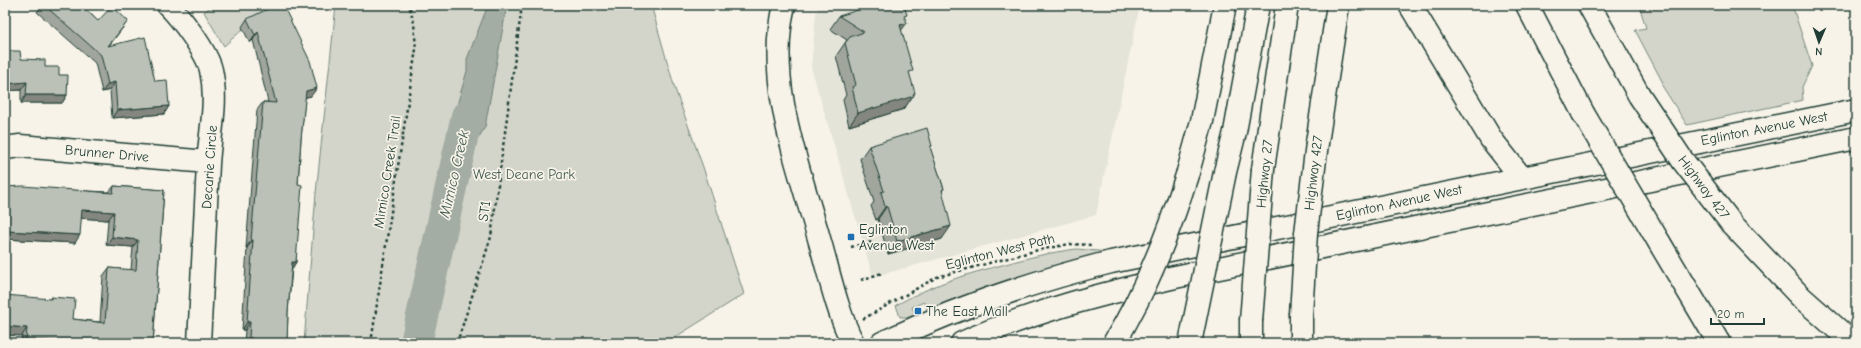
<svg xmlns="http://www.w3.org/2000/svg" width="1861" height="348" viewBox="0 0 1861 348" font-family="'Comic Neue',sans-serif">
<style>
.built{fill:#e5e4d9}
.green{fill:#d3d5ca;stroke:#79897f}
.water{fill:#a4ada3;stroke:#6f8077}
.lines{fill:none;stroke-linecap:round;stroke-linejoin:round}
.river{stroke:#a4ada3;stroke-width:32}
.minor-casing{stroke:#1f3d34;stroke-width:25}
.major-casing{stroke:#1f3d34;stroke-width:25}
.highway-casing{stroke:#1f3d34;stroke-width:25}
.path{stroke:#1f3d34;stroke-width:2.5;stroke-dasharray:3 3;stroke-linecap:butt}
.minor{stroke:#f7f3e8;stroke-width:22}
.major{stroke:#f7f3e8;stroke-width:22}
.highway{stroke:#f7f3e8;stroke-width:22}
.highway-bridge-casing{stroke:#1f3d34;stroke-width:25;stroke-linecap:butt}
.highway-bridge{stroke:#f7f3e8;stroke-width:22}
.wall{fill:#a1a69d;stroke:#1f3d34}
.shaded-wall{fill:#83877f;stroke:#1f3d34}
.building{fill:#bbc1b6;stroke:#1f3d34}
.poi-dot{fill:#1f6fb2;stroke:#f7f3e8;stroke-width:1.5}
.labels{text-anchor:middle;stroke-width:3.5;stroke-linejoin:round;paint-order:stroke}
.street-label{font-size:14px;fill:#1f3d34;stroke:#f7f3e8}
.park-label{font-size:14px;fill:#435b52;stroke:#f7f3e8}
.poi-label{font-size:14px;fill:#1f3d34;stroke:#f7f3e8;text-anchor:start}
.water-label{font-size:15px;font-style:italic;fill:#405950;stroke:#f7f3e8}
</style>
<rect width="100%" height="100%" fill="#f7f3e8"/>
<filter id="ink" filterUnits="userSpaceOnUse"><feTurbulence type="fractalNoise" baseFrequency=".025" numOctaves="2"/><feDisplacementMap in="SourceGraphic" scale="8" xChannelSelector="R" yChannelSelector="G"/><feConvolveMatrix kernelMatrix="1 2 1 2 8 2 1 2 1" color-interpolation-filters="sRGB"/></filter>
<g filter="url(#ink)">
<path class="built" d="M819,5h321l-44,210 -223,62 -62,-210 5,-54z"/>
<path class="green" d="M213,5h57l-46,41 -20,-34z
M336,5h315l24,84 28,78 41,127 -78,49h-362l12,-150z
M1639,5h153l20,61 -10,21 1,13 -116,25 -26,-41 2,-1 -28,-53 11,-2z
M1077,249l31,3 -176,59 -2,-4 -3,2 -3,-7 -12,5 3,7 -9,3h-6l-4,-12c38,-21 64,-29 106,-40 25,-7 49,-13 75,-16z"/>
<path class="water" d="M488,5h19l-22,122 -9,15 -3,18 -23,-1 5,-47 12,-41v-12z"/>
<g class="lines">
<path class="river" d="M416,343l51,-227"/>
<g class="minor-casing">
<path id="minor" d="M168,5c13,13 39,47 43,65 7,32 -1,62 -3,94 -3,60 -6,119 -9,179
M5,148l15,-2 188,16"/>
</g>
<g class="major-casing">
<path id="major" d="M784,5c-19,78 15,162 36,237 9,31 18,73 33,101
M882,343c73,-35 150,-61 229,-81l745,-152
M962,343c68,-31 140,-49 213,-66l681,-139"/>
</g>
<g class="highway-casing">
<path id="highway" d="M1410,5l81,134 30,38
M1527,5l56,108
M1589,5l50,90
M1317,143l21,-138
M1263,169l24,-164
M1188,172l14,-51 23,-116
M1225,172l10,-40 23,-127
M1732,224l69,73 52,46
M1659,242l60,101
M1251,321v22
M1301,343v-28"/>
</g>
<path class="path" d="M851,247l21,-5
M861,280l21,-7
M863,319l74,-42 101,-27 32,-6 21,1
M371,343l45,-294 -2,-26 -5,-18
M457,343l34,-106 31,-232
M824,343l6,-4"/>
<use href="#minor" class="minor"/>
<use href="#major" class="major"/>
<use href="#highway" class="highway"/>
<g class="highway-bridge-casing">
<path id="highway-bridge" d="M1639,95l44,66 49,63
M1583,113l76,129
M1301,315l5,-82 11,-90
M1251,321l12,-152
M1114,343c33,-54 55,-111 74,-171
M1190,343l35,-171"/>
</g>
<use href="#highway-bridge" class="highway-bridge"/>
</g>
<path class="wall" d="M42,5h39l17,16h30l-19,25 46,35 14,25 -5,8 -52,4 -2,-28 -8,2 -7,-29 -58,-51z
M839,16l66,2 -4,12 12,65 -9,14 -55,17 -6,-26 3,-5 -10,-39 11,-16 -17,-11z
M247,19l64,77 -6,1 -4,42 -3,45 -2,78 -4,7 -4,43 -1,31h-43l1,-13h-3l5,-82h-1l11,-138 6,-8h5l-15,-62 -3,3 -8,-16z
M5,37l4,14 12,8 24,8 14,8 8,20 -5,8h-41v-13l-16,1z
M869,146h63l-2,2 14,41 -2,2v48l-54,15 -10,-35 -2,1 -5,-14 3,-4 -14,-43z
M114,186l50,4 -11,153h-132l1,-7 -17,-1 45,-36 1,-2 22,22 27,3 3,-46 6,-8 22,2 2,-23 -27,-2 2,-25 -27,-2 -6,25 -70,-4v-52l104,5z"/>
<path class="shaded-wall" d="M907,23l-10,13 3,-11z
M258,32l-5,8 -3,3 5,-8z
M27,82l-6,8 -16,1v-7z
M115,82l-5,8 -8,2 6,-8z
M317,88l-6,8 -11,3 6,-8z
M915,93l-11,16 -55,17 9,-13z
M26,95h41l-5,8h-41z
M169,106l-5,8 -52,4 5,-8z
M887,206l-9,13 -2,1 9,-13z
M82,210l32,2 -6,8 -32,-2z
M951,226l-9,13 -54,15 9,-13z
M7,231l73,4 -5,8 -70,-4v-6z
M112,237l26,3 -5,7 -27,-2z
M251,240h2l-6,8h-1z
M292,262h4l-5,8z
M247,322h3l-5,8h-3z
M5,326l22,2 -5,8 -17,-1z
M249,338h3l-3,5h-3z
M26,340l22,1 -1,2h-23z
M65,342l19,1h-20z"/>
<path class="building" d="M44,5h37l17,16 14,-15 16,15 -20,25 37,-9 10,44 12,-1 2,26 -52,4 -2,-28 -7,2 -7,-29z
M276,5h7l27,56 7,27 -11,3 -5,48 -3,45 4,1 -6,77h-4l-4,50 -1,31h-35v-5h-3l1,-16h-3l6,-82h-2l12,-138 13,1 -18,-71 -3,3 -8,-16z
M873,5h31l3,10 -3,1 3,7 -7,2 13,46 -4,1 6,21 -2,1 1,2 -56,17 -6,-26 4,-2 -11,-42 5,-6 14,-5 -25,-16z
M5,37h2l2,14h11l1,8 24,1v7h14v8h9l-1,20h-41l1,-13 -22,2z
M927,128l5,18 -2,1 14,42 -2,1 9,36 -54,15 -10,-35 -2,1 -4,-15 3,-1 -15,-45z
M23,186l90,7 1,-7 50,4 -11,153h-69l-19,-1v1h-17v-2l-22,-1 1,-12 -22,-2v-31l46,4v-2l24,2 -2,20 32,4 4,-55 27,2 2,-30 -26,-3 2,-25 -32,-2 -2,25 -73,-4v2h-2v-46z"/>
</g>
<g class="poi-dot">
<rect x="847" y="233" width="8" height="8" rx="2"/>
<rect x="914" y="307" width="8" height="8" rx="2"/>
</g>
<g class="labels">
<g class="street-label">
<text transform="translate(1764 128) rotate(-11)" y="5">Eglinton Avenue West</text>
<text transform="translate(107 153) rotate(5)" y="5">Brunner Drive</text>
<text transform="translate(209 167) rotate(-86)" y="5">Decarie Circle</text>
<text transform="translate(387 172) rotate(-81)" y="5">Mimico Creek Trail</text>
<text transform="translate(1313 173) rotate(-83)" y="5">Highway 427</text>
<text transform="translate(1264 174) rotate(-84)" y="5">Highway 27</text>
<text transform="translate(1704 187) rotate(53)" y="5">Highway 427</text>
<text transform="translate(1399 202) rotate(-12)" y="5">Eglinton Avenue West</text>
<text transform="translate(484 211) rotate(-82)" y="5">ST1</text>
<text transform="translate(1000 251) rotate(-14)" y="5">Eglinton West Path</text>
</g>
<g class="park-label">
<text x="524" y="179">West Deane Park</text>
</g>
<g class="poi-label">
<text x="859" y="234">Eglinton<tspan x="859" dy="16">Avenue West</tspan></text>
<text x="926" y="316">The East Mall</text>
</g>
<g class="water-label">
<text transform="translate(454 174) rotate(-77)" y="5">Mimico Creek</text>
</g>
</g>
<rect width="1861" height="348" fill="none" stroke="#f7f3e8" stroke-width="20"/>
<rect x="10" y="10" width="1841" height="328" fill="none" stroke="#1f3d34" stroke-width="1.5" filter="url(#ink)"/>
<g transform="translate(1819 42) rotate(182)" stroke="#f7f3e8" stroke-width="3" paint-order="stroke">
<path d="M0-3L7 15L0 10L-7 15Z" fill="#1f3d34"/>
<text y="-6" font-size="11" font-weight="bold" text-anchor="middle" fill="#1f3d34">N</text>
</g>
<path d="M1711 318v6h53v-6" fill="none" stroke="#1f3d34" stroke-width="2"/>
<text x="1717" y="318" font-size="12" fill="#1f3d34" stroke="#f7f3e8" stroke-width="3" paint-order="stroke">20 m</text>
</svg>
